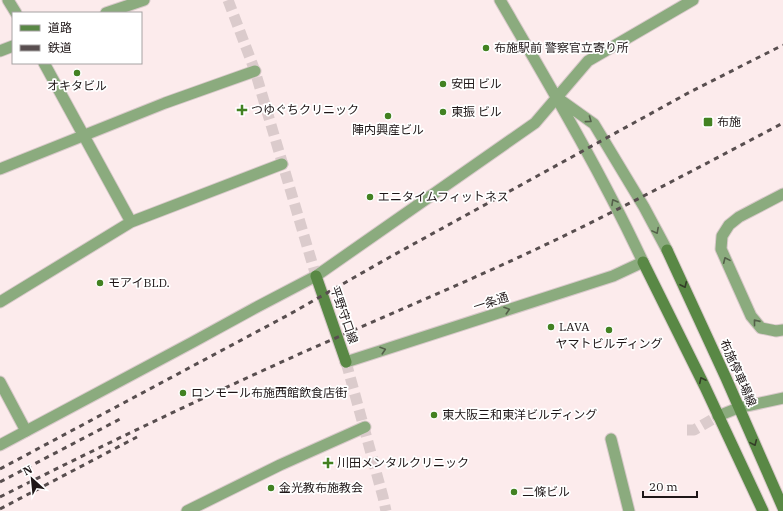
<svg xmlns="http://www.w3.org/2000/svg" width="783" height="511" viewBox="0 0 783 511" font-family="'IBM Plex Serif','Noto Sans JP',serif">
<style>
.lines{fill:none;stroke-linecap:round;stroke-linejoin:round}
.minor-tunnel{stroke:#dbcbcc;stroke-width:11;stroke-dasharray:11 5.5;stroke-linecap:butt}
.secondary-tunnel{stroke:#dbcbcc;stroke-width:11;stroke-dasharray:11 5.5;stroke-linecap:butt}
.minor-casing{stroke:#d8c9ca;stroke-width:13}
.tertiary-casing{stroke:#d8c9ca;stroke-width:13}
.secondary-casing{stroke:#d8c9ca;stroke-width:13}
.minor{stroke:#8bab7e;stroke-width:11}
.tertiary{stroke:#8bab7e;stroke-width:11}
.secondary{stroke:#598845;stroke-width:11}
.rail{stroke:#584e4f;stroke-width:3;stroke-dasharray:5 5;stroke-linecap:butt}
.oneway{stroke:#54604a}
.oneway2{stroke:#333e27}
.poi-dot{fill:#428121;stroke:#fff;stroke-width:1.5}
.labels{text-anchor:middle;stroke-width:3.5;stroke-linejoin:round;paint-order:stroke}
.poi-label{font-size:12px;fill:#1e1617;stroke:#fff;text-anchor:start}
.street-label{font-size:12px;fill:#1e1617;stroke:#fff}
</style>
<rect width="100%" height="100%" fill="#fcebec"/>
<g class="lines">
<path class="minor-tunnel" d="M687,430h7l24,-14"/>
<path class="secondary-tunnel" d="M228,0l27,71 61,205
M346,362l37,135 3,14"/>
<g class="minor-casing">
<path id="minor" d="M8,0l8,13
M106,13l38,-13
M0,51l13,-5
M44,63l87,159
M0,169l165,-66 90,-32
M783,194l-44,23 -10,8 -7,11 -1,13 30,67 10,12 15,3 7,-1
M0,302l131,-80 151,-58
M346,362l267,-86 30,-14
M0,382l26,49
M611,439l18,72
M187,511l93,-46 85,-38"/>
</g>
<g class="tertiary-casing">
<path id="tertiary" d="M500,0c50,86 101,172 143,262
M559,99l35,25 50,83 23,43
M718,416l20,-8 45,-10
M0,445l193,-103 62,-34 61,-32 219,-153 53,-62 105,-61"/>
</g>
<g class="secondary-casing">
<path id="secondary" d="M667,250l59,128 57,130
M643,262l62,125 58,124
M316,276l30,86"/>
</g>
<use href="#minor" class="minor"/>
<use href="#tertiary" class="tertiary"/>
<use href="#secondary" class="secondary"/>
<path class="rail" d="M0,469l290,-155 100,-57 300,-165 93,-47
M0,482l122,-64
M0,497c91,-46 183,-90 275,-132 101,-46 204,-87 303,-136 69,-34 137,-70 205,-106
M0,509l137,-72"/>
</g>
<defs><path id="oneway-chevron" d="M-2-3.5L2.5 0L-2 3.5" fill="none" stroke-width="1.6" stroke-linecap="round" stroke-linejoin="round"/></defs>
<g class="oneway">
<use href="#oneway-chevron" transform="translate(589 120) rotate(36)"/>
<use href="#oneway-chevron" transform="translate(614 202) rotate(-119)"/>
<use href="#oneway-chevron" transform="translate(656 231) rotate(62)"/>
<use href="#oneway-chevron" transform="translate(726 260) rotate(-114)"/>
<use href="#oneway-chevron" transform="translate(507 310) rotate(-18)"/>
<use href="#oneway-chevron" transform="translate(756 322) rotate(-129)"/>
<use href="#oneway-chevron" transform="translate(383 350) rotate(-18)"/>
</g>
<g class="oneway2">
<use href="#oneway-chevron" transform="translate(684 285) rotate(65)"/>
<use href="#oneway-chevron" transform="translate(702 380) rotate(-116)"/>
<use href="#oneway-chevron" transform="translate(754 443) rotate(66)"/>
</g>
<g class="poi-dot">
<circle cx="486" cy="48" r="4"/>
<circle cx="77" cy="73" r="4"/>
<circle cx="443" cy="84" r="4"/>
<path d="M240 104h4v4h4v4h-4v4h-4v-4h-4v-4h4z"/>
<circle cx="443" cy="112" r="4"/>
<circle cx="388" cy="116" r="4"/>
<rect x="703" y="117" width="10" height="10" rx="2"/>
<circle cx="370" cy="197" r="4"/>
<circle cx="100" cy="283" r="4"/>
<circle cx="551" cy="327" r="4"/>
<circle cx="609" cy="330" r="4"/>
<circle cx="183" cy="393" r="4"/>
<circle cx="434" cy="415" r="4"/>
<path d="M326 457h4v4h4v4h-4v4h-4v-4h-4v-4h4z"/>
<circle cx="271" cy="488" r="4"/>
<circle cx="514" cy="492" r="4"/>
</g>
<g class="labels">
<g class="poi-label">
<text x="494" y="52">布施駅前 警察官立寄り所</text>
<text x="451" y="88">安田 ビル</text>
<text x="77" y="90" text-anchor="middle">オキタビル</text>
<text x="251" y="114">つゆぐちクリニック</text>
<text x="451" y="116">東振 ビル</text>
<text x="717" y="126">布施</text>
<text x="388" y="134" text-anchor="middle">陣内興産ビル</text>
<text x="378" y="201">エニタイムフィットネス</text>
<text x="108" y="287">モアイBLD.</text>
<text x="559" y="331">LAVA</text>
<text x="609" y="348" text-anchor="middle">ヤマトビルディング</text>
<text x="191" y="397">ロンモール布施西館飲食店街</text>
<text x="442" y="419">東大阪三和東洋ビルディング</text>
<text x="337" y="467">川田メンタルクリニック</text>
<text x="279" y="492">金光教布施教会</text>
<text x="522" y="496">二條ビル</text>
</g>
<g class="street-label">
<text transform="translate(491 302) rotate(-18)" y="4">一条通</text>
<text transform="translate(344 315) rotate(71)" y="4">平野守口線</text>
<text transform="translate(738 373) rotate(66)" y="4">布施停車場線</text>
</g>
</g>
<rect x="12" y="12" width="130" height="52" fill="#ffffff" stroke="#a5a2a2"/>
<rect x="20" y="25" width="20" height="6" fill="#598845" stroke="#a5a2a2"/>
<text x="48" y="32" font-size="12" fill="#1e1617">道路</text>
<rect x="20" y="45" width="20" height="6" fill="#584e4f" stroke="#a5a2a2"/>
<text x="48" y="52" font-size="12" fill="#1e1617">鉄道</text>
<g transform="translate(32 479) rotate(333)" stroke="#ffffff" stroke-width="3" paint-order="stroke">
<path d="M0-3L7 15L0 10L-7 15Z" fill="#1e1617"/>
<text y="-6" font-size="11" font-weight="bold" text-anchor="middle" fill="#1e1617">N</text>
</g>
<path d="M643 491v6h54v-6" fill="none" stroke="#1e1617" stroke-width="2"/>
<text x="649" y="491" font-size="12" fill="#1e1617" stroke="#ffffff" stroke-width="3" paint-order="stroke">20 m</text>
</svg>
